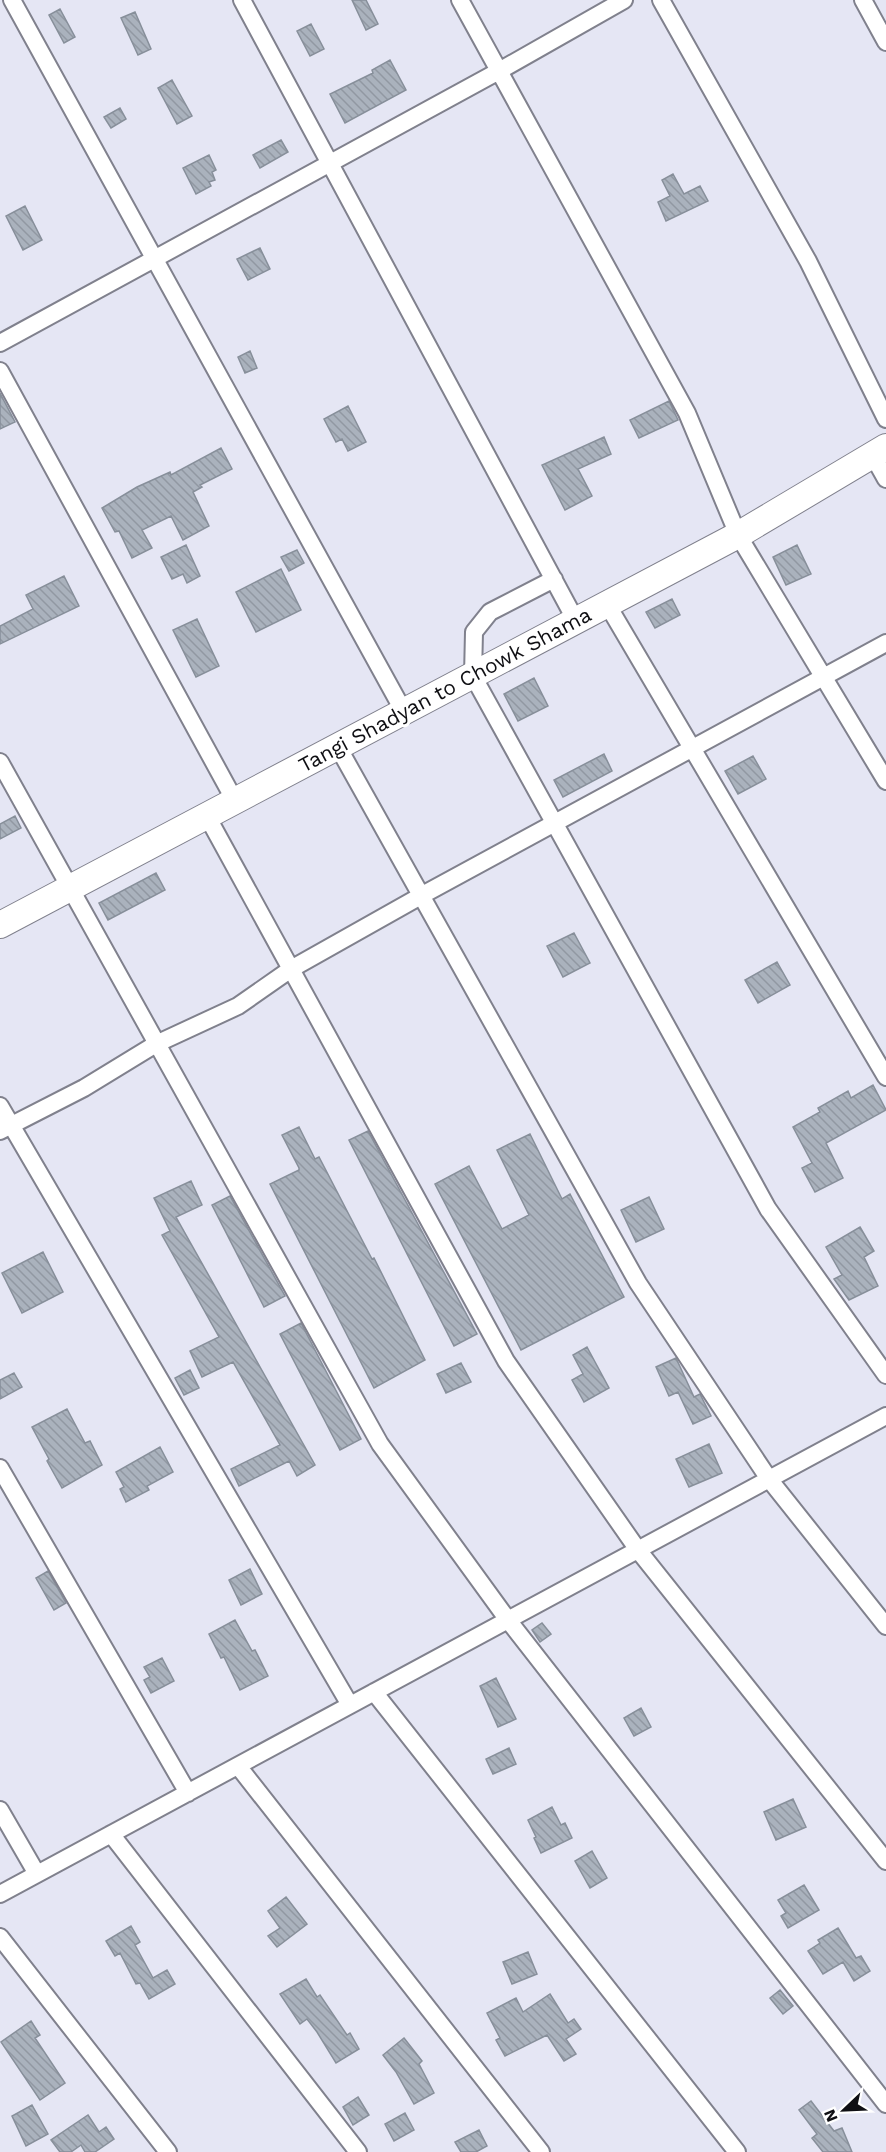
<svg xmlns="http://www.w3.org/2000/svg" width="886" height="2152" viewBox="0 0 886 2152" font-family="'Work Sans',sans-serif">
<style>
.building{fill:url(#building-back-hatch);stroke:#878f9a;stroke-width:1.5}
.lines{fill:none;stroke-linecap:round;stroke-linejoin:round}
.minor-casing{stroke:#80818d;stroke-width:20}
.primary-casing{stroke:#80818d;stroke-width:28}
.minor{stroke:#fff;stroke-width:16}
.primary{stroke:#fff;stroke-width:26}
.labels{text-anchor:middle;stroke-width:6;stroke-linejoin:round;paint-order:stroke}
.street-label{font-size:21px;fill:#0f0f13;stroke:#fff}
</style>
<defs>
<pattern id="building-back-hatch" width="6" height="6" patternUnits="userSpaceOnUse" patternTransform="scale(1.5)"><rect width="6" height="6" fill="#aab2bd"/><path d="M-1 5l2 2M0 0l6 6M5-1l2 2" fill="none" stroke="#9198a2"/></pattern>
</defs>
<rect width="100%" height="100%" fill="#e5e6f4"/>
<path class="building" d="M352,0h14l12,24 -12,6z
M60,9l15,28 -11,6 -15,-28z
M135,12l16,37 -13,6 -17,-37z
M311,24l13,25 -14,7 -13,-25z
M390,60l16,30 -61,33 -15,-29 43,-21 -1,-3z
M172,80l20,36 -15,8 -19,-36z
M120,108l6,11 -15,9 -7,-11z
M281,140l7,12 -28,16 -7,-13z
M209,155l7,15 -4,2 3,8 -6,2 2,4 -15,8 -13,-26z
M673,174l11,20 16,-8 8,15 -42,20 -8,-19 12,-6 -8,-16z
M25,206l17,34 -19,10 -17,-34z
M260,248l10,21 -22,11 -11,-21z
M250,351l7,17 -12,5 -7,-16z
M0,393l15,29 -15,7z
M669,401l9,19 -39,18 -9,-18z
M348,406l18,36 -18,9 -6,-12 -6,3 -12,-23z
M604,437l7,17 -33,15 14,27 -27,14 -23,-45z
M221,448l11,21 -32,16 2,2 -9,5 16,34 -26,14 -12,-24 -29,14 10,18 -20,10 -13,-27 -4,1 -13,-24 35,-21 33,-15 1,3z
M186,545l14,31 -13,7 -4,-9 -11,5 -11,-22z
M797,545l14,29 -25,11 -13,-28z
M297,550l7,13 -15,8 -8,-14z
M281,569l20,41 -45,22 -20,-40z
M64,576l15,30 -79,38v-18l33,-17 -7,-14z
M672,599l8,16 -25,13 -9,-16z
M197,619l22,47 -23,11 -23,-47z
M534,678l14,28 -30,15 -14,-27z
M604,754l8,17 -49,26 -9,-17z
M753,756l13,23 -28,15 -13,-23z
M15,816l6,12 -21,11v-15z
M156,873l9,17 -57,30 -9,-17z
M574,933l16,30 -27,14 -16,-31z
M777,962l13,23 -32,18 -13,-23z
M873,1085l13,25 -60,33 17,35 -28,14 -13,-24 10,-5 -19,-36 27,-15 -2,-4 30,-17 3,7z
M299,1127l16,32 4,-2 53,102 2,-1 51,102 -51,28 -104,-204 29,-14v-2l-17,-33z
M368,1131l109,203 -23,12 -105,-206z
M530,1134l32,65 8,-5 54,103 -103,53 -86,-166 34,-18 33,63 27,-14 -32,-65z
M191,1181l11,24 -26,12 139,248 -18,11 -8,-15 -50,25 -8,-17 49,-24 -47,-83 -31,15 -12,-26 29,-14 -57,-102 8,-4 -16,-33z
M230,1196l55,100 -21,11 -52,-102z
M649,1197l15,32 -28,13 -15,-32z
M860,1227l14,24 -10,6 14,29 -29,14 -15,-21 8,-4 -16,-28z
M43,1252l20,40 -41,21 -20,-40z
M301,1323l60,116 -21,11 -60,-116z
M587,1347l22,41 -25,14 -12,-22 11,-6 -10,-19z
M676,1358l18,39 6,-3 11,22 -18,8 -15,-32 -9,4 -13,-29z
M461,1363l10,19 -25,11 -9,-19z
M190,1370l9,18 -15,7 -9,-17z
M14,1373l8,14 -22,12v-19z
M67,1409l18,34 5,-2 12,24 -40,23 -15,-27 2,-2 -17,-32z
M709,1444l13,29 -33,14 -13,-28z
M160,1447l13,25 -26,14 2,4 -23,12 -6,-13 4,-2 -8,-15z
M250,1569l12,25 -21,11 -12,-25z
M48,1571l18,32 -12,7 -18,-32z
M235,1620l17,31 3,-1 13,26 -28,14 -16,-33 -3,1 -12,-24z
M542,1623l9,11 -11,8 -8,-12z
M162,1658l12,23 -23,12 -7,-13 6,-3 -6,-10z
M496,1678l20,41 -18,8 -18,-41z
M641,1708l10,19 -17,9 -10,-18z
M509,1748l7,16 -23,10 -7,-15z
M793,1799l13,28 -30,13 -12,-28z
M552,1807l9,18 4,-2 7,15 -31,15 -7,-15 2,-1 -8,-17z
M592,1851l15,27 -17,10 -15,-27z
M804,1885l15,25 -31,18 -7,-12 5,-3 -8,-13z
M286,1897l21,27 -30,23 -9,-11 12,-8 -12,-17z
M131,1926l9,16 -5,3 18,33 14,-8 8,14 -26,15 -9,-16 -4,1 -16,-31 -5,3 -9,-15z
M838,1928l18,30 5,-2 9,15 -16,10 -11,-19 -20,12 -15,-23 12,-8 -2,-3z
M528,1952l9,22 -25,10 -9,-22z
M306,1979l11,18 3,-2 27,40 3,-2 9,16 -23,14 -19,-31 -10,-13 -7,5 -20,-30z
M780,1990l13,16 -10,8 -13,-16z
M550,1994l18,29 6,-4 7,10 -15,10 10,15 -12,7 -17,-26 -42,21 -9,-16 4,-2 -13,-25 29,-15 7,14z
M31,2021l9,14 -5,3 30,45 -25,17 -39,-58z
M404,2038l18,23 -3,3 15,29 -20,11 -18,-32 -13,-17z
M358,2097l11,18 -16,10 -10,-18z
M811,2101l23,30 8,-3 10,24h-29l-11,-14 5,-4 -18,-24z
M32,2105l16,29 -22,12 -14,-30z
M405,2113l9,17 -20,11 -9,-17z
M88,2115l11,17 7,-5 8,12 -19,13h-10l-4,-7 -10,7h-11l-9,-12z
M479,2130l8,16 -11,6h-15l-6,-10z"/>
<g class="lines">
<g class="minor-casing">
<path id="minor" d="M12,0l392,712
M242,0l334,621
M460,0l227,413 51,122 148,246
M661,0l147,261 78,158
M863,0l23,42
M0,343l499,-272 125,-71
M0,371l235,430
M872,454l14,25
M554,579l-64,33 -16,20 -1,44 295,533 118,166
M607,604l279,473
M338,747l300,536 131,196 117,147
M0,762l380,682 128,176 378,484
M207,816l299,545 132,189 248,311
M0,1106l350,599
M0,1131l84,-43 72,-44 82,-38 53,-37 135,-76 460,-250
M0,1468l188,325
M374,1692l363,460
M238,1766l303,386
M0,1810l37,64
M111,1834l247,318
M0,1894l886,-478
M0,1937l168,215"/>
</g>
<g class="primary-casing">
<path id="primary" d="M0,925l738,-390 148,-88"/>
</g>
<use href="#minor" class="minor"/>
<use href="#primary" class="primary"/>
</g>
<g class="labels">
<g class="street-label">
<text transform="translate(445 690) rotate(-28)" y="7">Tangi Shadyan to Chowk Shama</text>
</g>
</g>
<g transform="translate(844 2110) rotate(247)" stroke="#ffffff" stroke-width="4.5" paint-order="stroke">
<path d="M0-4.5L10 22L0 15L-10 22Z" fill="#0f0f13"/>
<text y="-9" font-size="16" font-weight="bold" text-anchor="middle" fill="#0f0f13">N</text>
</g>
</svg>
